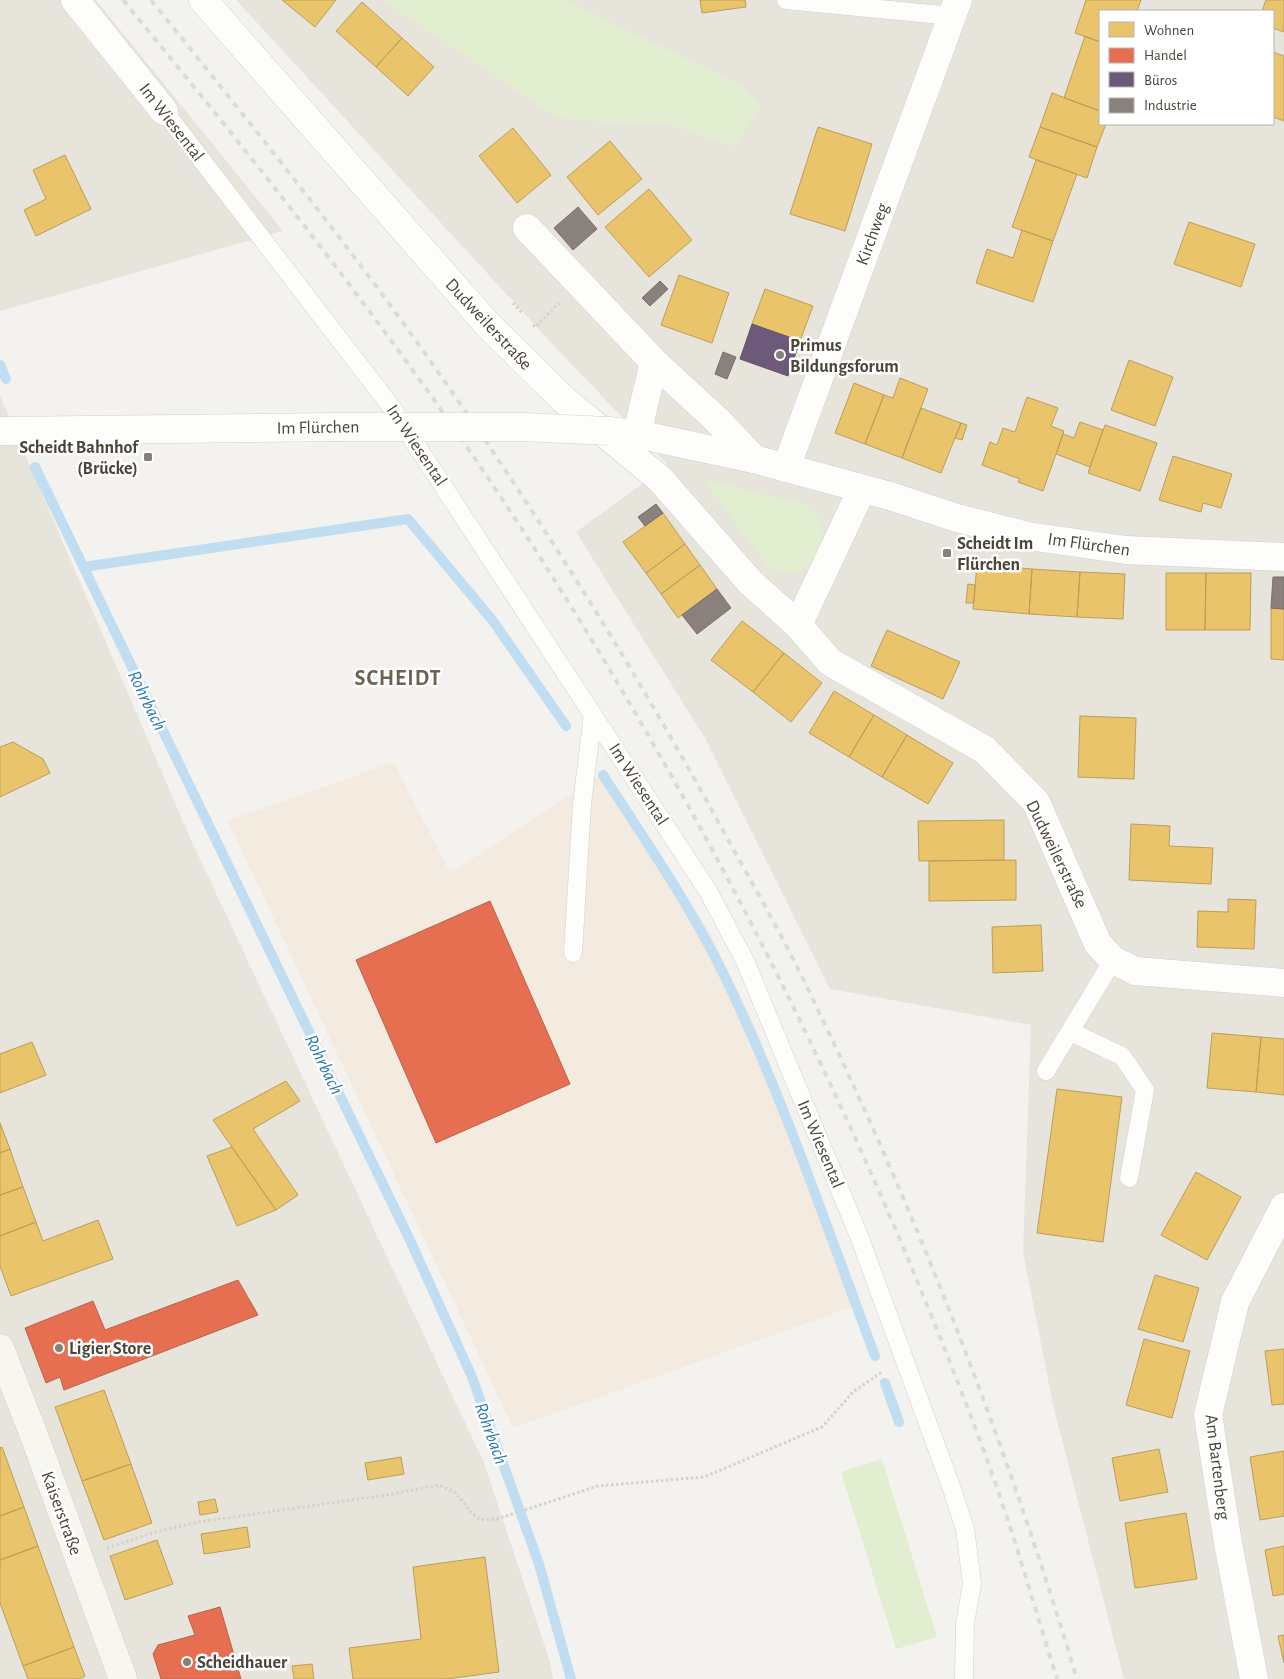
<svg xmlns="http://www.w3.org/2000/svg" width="1284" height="1679" viewBox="0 0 1284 1679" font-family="'Alegreya Sans',sans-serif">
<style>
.residential{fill:#e7e4dc;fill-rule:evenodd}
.commercial{fill:#f3ebdf}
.green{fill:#e1eecf}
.parking{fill:#e6e3df}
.homes{fill:#e9c46a;stroke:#ba9e5b}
.shops{fill:#e76f51;stroke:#b8624a}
.offices{fill:#6d597a;stroke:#635366}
.industry{fill:#8a817c;stroke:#776f68}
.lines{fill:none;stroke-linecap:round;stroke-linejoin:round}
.stream{stroke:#c0ddf1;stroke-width:10}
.service-casing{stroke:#d2d0cb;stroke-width:19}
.minor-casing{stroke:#d2d0cb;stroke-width:29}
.tertiary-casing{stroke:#d2d0cb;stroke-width:29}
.secondary-casing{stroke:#d3cfc5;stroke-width:29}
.path{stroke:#d3d2cc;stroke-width:3;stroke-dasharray:2.5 2.5;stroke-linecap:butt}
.service{stroke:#fdfdfc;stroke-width:18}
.minor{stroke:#fdfdfc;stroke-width:28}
.tertiary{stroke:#fdfdfc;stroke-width:28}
.secondary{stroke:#f7f6f1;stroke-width:28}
.rail{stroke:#dbdbda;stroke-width:4;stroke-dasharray:6 6;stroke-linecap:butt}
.tertiary-bridge-casing{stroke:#d2d0cb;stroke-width:29;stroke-linecap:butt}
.tertiary-bridge{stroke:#fdfdfc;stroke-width:28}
.poi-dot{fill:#868178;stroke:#fff;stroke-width:2}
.labels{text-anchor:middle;stroke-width:5;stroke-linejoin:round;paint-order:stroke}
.street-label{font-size:18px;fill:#4b4439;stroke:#fff}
.poi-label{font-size:18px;font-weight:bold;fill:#4b4439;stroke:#fff;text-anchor:start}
.water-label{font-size:19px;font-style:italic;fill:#2e7ab2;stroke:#fff}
.district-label{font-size:22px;font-weight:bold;letter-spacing:1px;fill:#6e6250;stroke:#fff}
</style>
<rect width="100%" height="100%" fill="#f4f2ee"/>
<path class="residential" d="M0,0h96l187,231 -283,80z
M236,0h1048v1679h-160l-71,-274 -30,-153 8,-227 -201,-36 -125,-251 -129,-206 92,-67 -113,-118zM1100,11h173v113h-173z
M0,396l191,444 293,623 66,199 3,17h-553z"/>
<path class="commercial" d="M394,762l56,111 149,-97 110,155 48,99 100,275 -344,123 -285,-607z"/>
<path class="green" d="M382,0h184l174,85 21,21 -28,41 -68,-24 -61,-1 -46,-4z
M703,479c24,6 48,12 71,18 10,3 22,4 30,8 42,21 6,87 -35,63z
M882,1459l55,178 -41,12 -55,-177z"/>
<path class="parking" d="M760,392l30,18 -11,20 -37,-24z"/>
<path class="homes" d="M282,0h54l-21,27z
M700,0h45l1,7 -44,6z
M1086,0h55l-4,11h-37v31l-25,-9z
M1266,0h18v32l-11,-4v-17h-11z
M362,2l40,36 -26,29 -40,-36z
M1085,36l15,6v69l-36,-13z
M402,38l32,29 -26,29 -32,-29z
M1273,52l11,4v65l-11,-4z
M1052,93l48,18v13h6l-9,23 -57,-20z
M818,127l54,17 -27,87 -55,-17z
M1040,127l57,20 -10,31 -58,-21z
M513,128l38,47 -34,28 -38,-47z
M610,141l32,38 -44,36 -31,-38z
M65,155l26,54 -55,27 -12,-26 22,-11 -13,-29z
M1036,160l41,14 -24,67 -41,-14z
M649,189l43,51 -43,37 -44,-50z
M1189,222l66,22 -14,43 -67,-23z
M1022,230l31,11 -20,61 -57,-19 11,-34 26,9z
M679,275l50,18 -17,50 -51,-18z
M765,289l48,17 -13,35 -48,-17z
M1129,360l44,17 -18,49 -44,-16z
M900,378l28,11 -26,69 -37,-14 19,-49 9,3z
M854,383l30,12 -19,49 -30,-11z
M1027,397l31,11 -7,18 13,5 -21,60 -25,-9 2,-3 -38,-14 8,-23 7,3 6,-17 12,4z
M921,408l40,15 -20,50 -39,-15z
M1080,422l23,8 -13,37 -34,-13 7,-20 11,4z
M961,423l6,2 -5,15 -7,-2z
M1105,425l52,18 -17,48 -52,-18z
M1173,456l59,18 -11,34 -18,-5 -2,9 -42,-12z
M663,513l22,31 -39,29 -23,-31z
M685,544l15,21 -39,29 -15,-21z
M977,564l55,5 -3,45 -56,-5z
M700,565l17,24 -39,29 -17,-24z
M1032,569l48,3 -3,45 -48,-3z
M1080,572l45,2 -2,45 -46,-2z
M1166,573h40l-1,57h-39z
M1206,573h45l-1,57h-45z
M968,584l7,1 -1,18h-8z
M1271,608l13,1v51l-13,-1z
M742,621l42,32 -31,39 -42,-32z
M887,630l73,32 -17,37 -72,-33z
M784,653l38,30 -31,39 -38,-30z
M834,691l40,24 -25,42 -40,-24z
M874,715l33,20 -25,42 -33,-20z
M1080,716l56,2 -2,61 -56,-2z
M907,735l46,28 -25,41 -46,-27z
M13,742l30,17 7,14 -50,24v-50z
M1004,820v40l-85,1 -1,-40z
M1131,824l39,2 -1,20 44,2 -2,36 -82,-4z
M1016,860v40l-87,1v-40z
M1228,899l28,1 -2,49 -57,-2 1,-36 30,1z
M1041,925l2,46 -50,2 -1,-46z
M1212,1033l49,4 -5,55 -49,-4z
M1261,1037l23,2v56l-28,-3z
M32,1042l14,33 -46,18v-39z
M286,1081l14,20 -47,28 45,66 -22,15 -63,-90z
M1057,1089l65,8 -19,145 -66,-9z
M0,1123l10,26 -10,4z
M232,1147l44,63 -39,16 -30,-70z
M10,1149l13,38 -23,8v-42z
M1196,1172l45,25 -34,63 -46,-25z
M23,1187l13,35 -36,14v-41z
M98,1220l15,39 -102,37 -11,-30v-30l36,-14 7,19z
M1155,1275l44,13 -16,54 -45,-13z
M1144,1339l46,12 -18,67 -46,-13z
M1284,1349v55l-12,1 -7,-54z
M104,1390l27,74 -49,17 -27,-74z
M2,1447l22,60 -24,9v-68z
M1159,1449l9,43 -48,9 -8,-43z
M1284,1451v65l-24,4 -10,-63z
M401,1457l3,17 -36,6 -3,-17z
M131,1464l21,59 -48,17 -22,-59z
M215,1499l3,13 -18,3 -2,-13z
M24,1507l14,39 -38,14v-44z
M1186,1513l11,66 -62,9 -10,-65z
M247,1527l3,20 -46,7 -3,-20z
M157,1540l16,44 -48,16 -15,-44z
M38,1546l36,101 -51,19 -23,-63v-43z
M1284,1546v48l-11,2 -8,-46z
M485,1557l14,115 -52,7h-94l-4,-31 72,-9 -8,-72z
M1284,1635v28l-6,-27z
M74,1647l11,29 -6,3h-51l-5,-13z
M312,1664l2,15h-20l-2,-13z"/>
<path class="shops" d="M490,901l80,183 -134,59 -80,-183z
M238,1280l20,35 -194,75 -4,-13 -14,6 -21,-55 68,-27 12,29z
M220,1607l21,72h-80l-8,-25 5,-9 37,-10 -7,-19z"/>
<path class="offices" d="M752,324l48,17 -12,35 -48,-17z"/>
<path class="industry" d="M578,207l19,22 -24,21 -19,-22z
M660,281l8,8 -18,17 -8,-8z
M723,352l13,5 -9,22 -12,-5z
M656,504l7,9 -18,13 -7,-9z
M1273,577h11v32l-13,-1z
M717,589l14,19 -34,26 -15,-19z"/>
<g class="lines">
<path class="stream" d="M0,365l6,14
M35,467l374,771 63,139 67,187 32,115
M83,567l325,-48 85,102 73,105
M603,775c42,65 86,128 120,198 60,123 104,255 152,383
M885,1383l14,39"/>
<g class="service-casing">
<path id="service" d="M786,0l166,16
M164,111l228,297 316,483 37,70 114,275 93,253 13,40 7,54 -7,41 -1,54
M573,953l9,-149 11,-90
M1071,1032l51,24 23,34 -16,88
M1046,1071l67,-111"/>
</g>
<g class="minor-casing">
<path id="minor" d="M75,0l89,111
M203,0l285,325 75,74 97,80 90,103 48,43 32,37 155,88 51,52 62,142 15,16 22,11 149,12
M527,228l127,134 63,58 37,39
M637,434l17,-72
M786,468l172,-468
M798,625l64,-136
M1254,1679l-26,-136 -20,-128 27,-113 49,-95"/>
</g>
<g class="tertiary-casing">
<path id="tertiary" d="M0,431l335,-4
M608,431l29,3 117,25 136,37 67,22 71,18 98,14 158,7"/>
</g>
<g class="secondary-casing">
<path id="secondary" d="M0,1348l35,90 88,241"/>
</g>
<path class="path" d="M513,303l9,10
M533,325l2,2 24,-24
M107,1548l49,-16 42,-10 189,-27 52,-10 17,8 14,18 10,9 17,-1 101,-33 106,-9 118,-50 31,-35 29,-20"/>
<use href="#service" class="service"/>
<use href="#minor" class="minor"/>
<use href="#tertiary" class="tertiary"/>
<use href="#secondary" class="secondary"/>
<path class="rail" d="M123,0c138,168 274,338 393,520 189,290 342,594 463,918 30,79 53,161 78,241
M151,0c103,128 208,257 301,392 102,147 195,298 280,455 30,53 60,107 86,163 104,216 190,439 259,669"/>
<g class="tertiary-bridge-casing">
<path id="tertiary-bridge" d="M335,427h189l84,4"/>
</g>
<use href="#tertiary-bridge" class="tertiary-bridge"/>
</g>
<g class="poi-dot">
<circle cx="780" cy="355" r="5"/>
<rect x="143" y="452" width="10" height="10" rx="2.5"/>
<rect x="942" y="548" width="10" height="10" rx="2.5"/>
<circle cx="59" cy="1348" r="5"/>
<circle cx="187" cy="1662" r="5"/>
</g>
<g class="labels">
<g class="street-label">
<text transform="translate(172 122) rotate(52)" y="6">Im Wiesental</text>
<text transform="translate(872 234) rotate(-70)" y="6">Kirchweg</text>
<text transform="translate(489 324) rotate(47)" y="6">Dudweilerstraße</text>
<text transform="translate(318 427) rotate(-1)" y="6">Im Flürchen</text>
<text transform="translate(417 445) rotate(56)" y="6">Im Wiesental</text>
<text transform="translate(1089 544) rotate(8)" y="6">Im Flürchen</text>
<text transform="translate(639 784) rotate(57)" y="6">Im Wiesental</text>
<text transform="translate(1057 854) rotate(64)" y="6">Dudweilerstraße</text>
<text transform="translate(821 1144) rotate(67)" y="6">Im Wiesental</text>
<text transform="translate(1218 1467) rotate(83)" y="6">Am Bartenberg</text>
<text transform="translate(62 1513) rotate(70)" y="6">Kaiserstraße</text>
</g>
<g class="poi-label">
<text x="790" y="351">Primus<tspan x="790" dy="21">Bildungsforum</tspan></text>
<text x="138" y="453" text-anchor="end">Scheidt Bahnhof<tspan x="138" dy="21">(Brücke)</tspan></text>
<text x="957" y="549">Scheidt Im<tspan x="957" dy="21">Flürchen</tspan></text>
<text x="69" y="1354">Ligier Store</text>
<text x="197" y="1668">Scheidhauer</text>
</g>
<g class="water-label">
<text transform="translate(148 700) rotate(64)" y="7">Rohrbach</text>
<text transform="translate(325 1064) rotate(64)" y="7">Rohrbach</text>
<text transform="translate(492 1433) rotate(70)" y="7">Rohrbach</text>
</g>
<g class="district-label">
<text x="398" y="685">SCHEIDT</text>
</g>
</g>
<rect x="1099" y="10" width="175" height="115" fill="#ffffff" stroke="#b7b4b0"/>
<rect x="1109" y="22" width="25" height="15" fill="#e9c46a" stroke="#b7b4b0"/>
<text x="1144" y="35" font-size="15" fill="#4b4439">Wohnen</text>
<rect x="1109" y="48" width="25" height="15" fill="#e76f51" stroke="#b7b4b0"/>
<text x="1144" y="60" font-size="15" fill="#4b4439">Handel</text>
<rect x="1109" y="72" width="25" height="15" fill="#6d597a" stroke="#b7b4b0"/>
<text x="1144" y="85" font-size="15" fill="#4b4439">Büros</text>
<rect x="1109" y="98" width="25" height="15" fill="#8a817c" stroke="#b7b4b0"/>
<text x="1144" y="110" font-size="15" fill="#4b4439">Industrie</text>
</svg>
